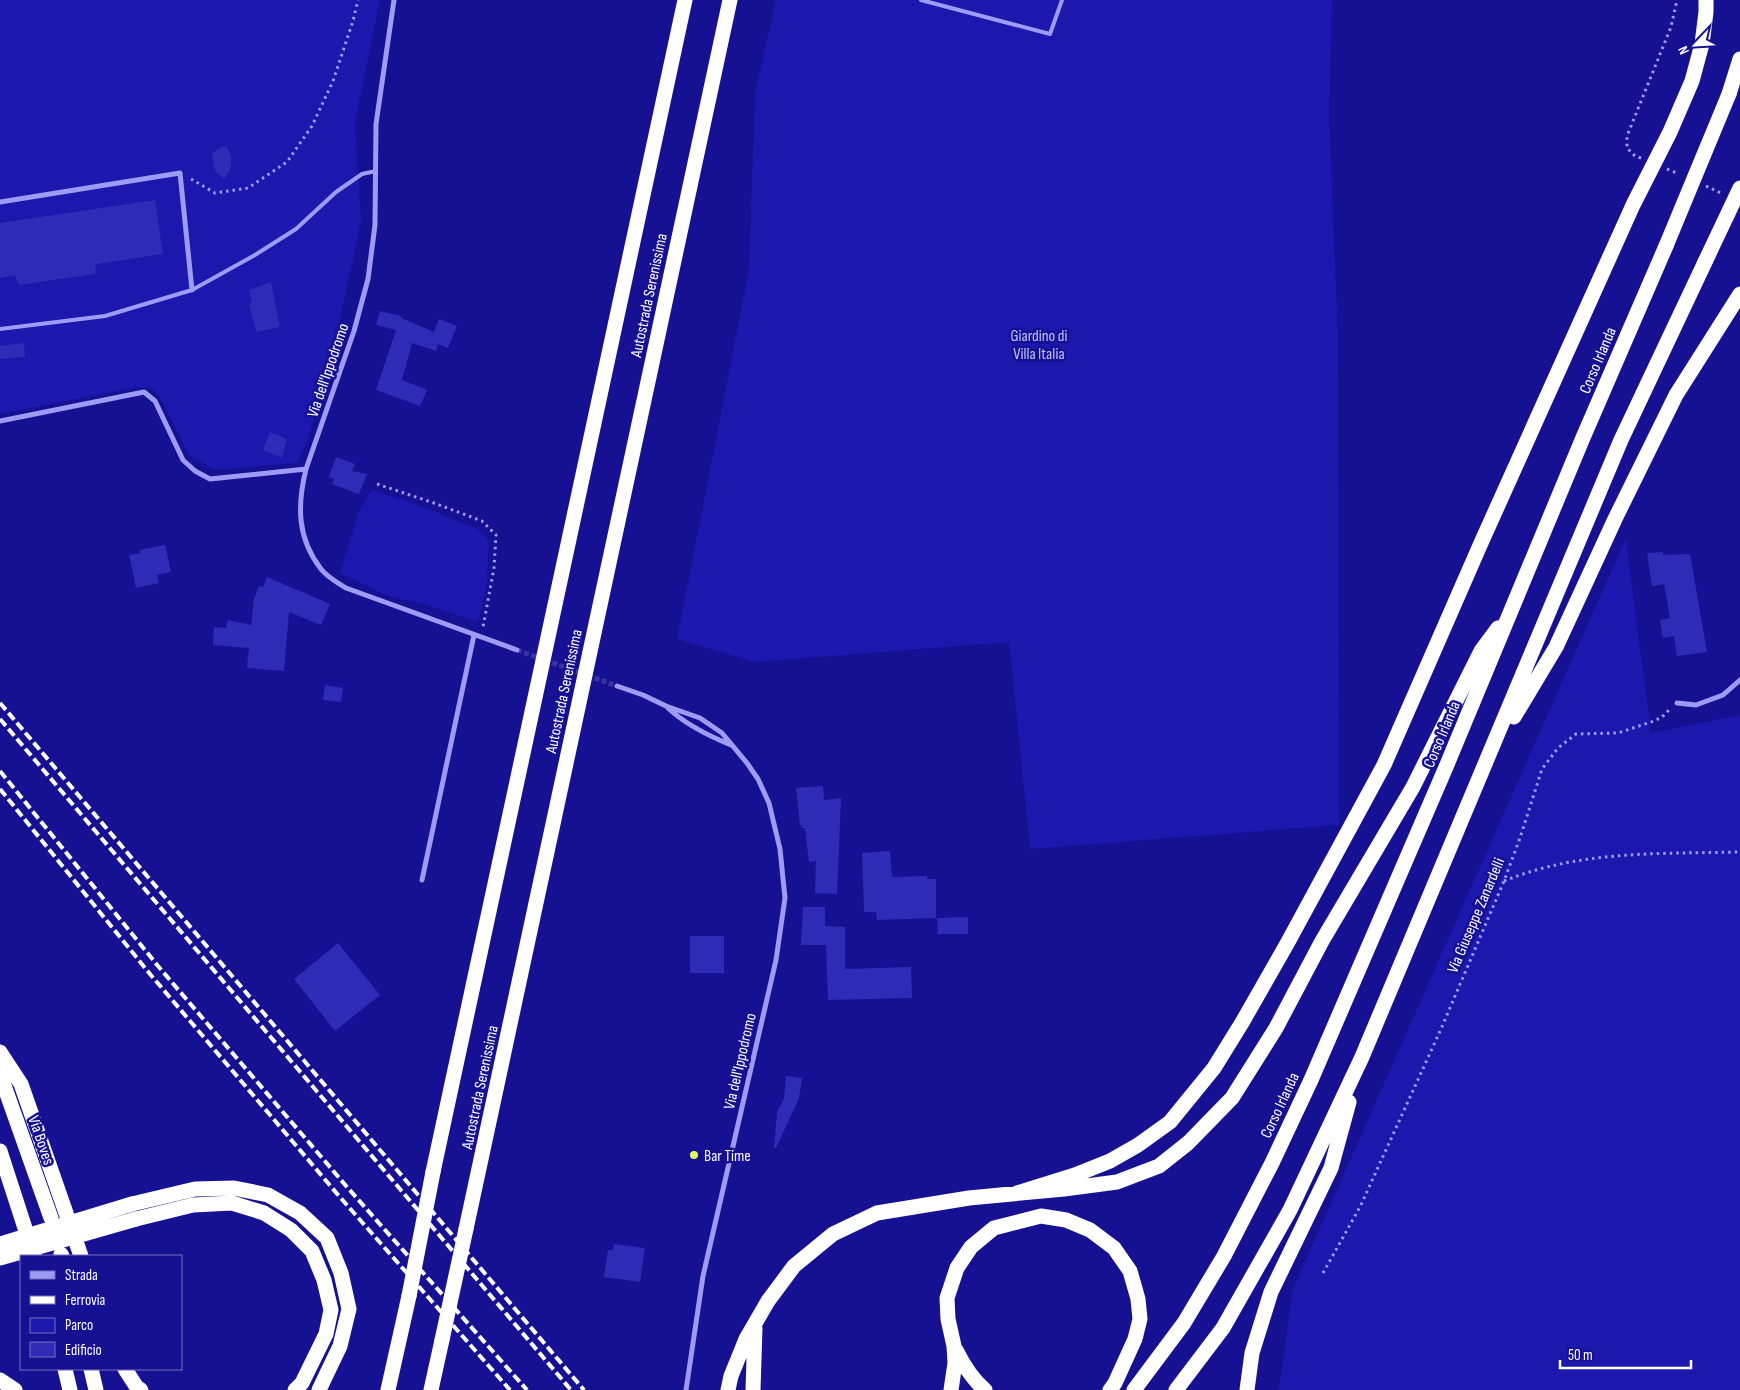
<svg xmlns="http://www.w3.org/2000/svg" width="1740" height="1390" viewBox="0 0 1740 1390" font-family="'Sofia Sans Condensed',sans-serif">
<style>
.green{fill:#1c17ad}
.building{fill:#302bb7}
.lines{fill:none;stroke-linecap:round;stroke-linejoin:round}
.street-tunnel{stroke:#3934a2;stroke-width:5;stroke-dasharray:5 2.5;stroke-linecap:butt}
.path{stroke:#9e9bf4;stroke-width:3;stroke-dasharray:2.5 4;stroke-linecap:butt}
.lane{stroke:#9e9bf4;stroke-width:4}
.street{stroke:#9e9bf4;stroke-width:5}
.highway{stroke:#fff;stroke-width:15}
.rail{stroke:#fff;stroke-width:4;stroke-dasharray:9 4;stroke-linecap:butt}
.highway-bridge{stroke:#fff;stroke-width:15}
.poi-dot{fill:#dfff5e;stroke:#161092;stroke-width:2}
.labels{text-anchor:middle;stroke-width:5;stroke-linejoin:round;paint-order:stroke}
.street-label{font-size:16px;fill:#fff;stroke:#161092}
.park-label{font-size:16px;fill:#c5c3fe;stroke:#161092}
.poi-label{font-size:16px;fill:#fff;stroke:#161092;text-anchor:start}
</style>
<rect width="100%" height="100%" fill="#161092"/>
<path class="green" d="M0,0h380l-25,122 6,99 -23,108 -31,114 -10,20 -82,7 -26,-15 -28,-56 -8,-10 -14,-2 -139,27z
M776,0h556l-3,114 9,223 1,488 -309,24 -21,-207 -254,20 -78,-23 72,-370 6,-176z
M372,490l44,14 64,26 9,11 -2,44 -9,37 -54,-18 -34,-7 -50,-24 18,-60z
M1626,538l25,195 89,-18v675h-461l13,-99z"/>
<path class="building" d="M226,145l5,11v9l-2,7 -5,7 -7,-6 -3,-5 -2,-15z
M155,200l8,54 -67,10 -1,10 -76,11 -4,-10 -15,3v-55z
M271,282l9,45 -24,5 -7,-28 3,-2 -3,-12z
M380,311l21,5v2l33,14 5,-13 18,7 -9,22 -10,-4 -2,7 -24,-8 -10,37 25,10 -7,16 -44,-16 20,-60 -20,-5z
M24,343l1,14 -25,2v-13z
M270,432l17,7 -5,19 -19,-8z
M336,457l19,7 -3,7 15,3 -8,20 -27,-10 2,-5 -5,-2z
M165,545l6,27 -14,3 2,8 -23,5 -7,-33 11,-2v-3z
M1663,552v3l27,-1 17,98 -30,4 -3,-20 -11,2 -3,-18 10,-2 -6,-34 -12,2 -5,-33z
M267,577l63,27 -9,21 -32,-13 -5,59 -37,-3 2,-20 -36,-3 1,-18 12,1 2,-8 23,5 3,-26 5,-13 4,1z
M325,685l18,3 -2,14 -18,-2z
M823,786l1,14 17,-2 -4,96 -22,-1 1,-32 -7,1 -4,-34h-3v-3h-2l-4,-37z
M890,851l2,26 35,-1v3h9v39l-59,2 -1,-8h-12l-2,-59z
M803,907h22v19l20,1v42l66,-2 1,31 -84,2 -2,-55h-25z
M968,917v17h-30l-1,-16z
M690,936h34v37h-34z
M338,943l42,52 -45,36 -41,-52z
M786,1076l16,2 -3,20 -23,50h-2l3,-36 7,-14z
M614,1244l31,4 -5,34 -36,-5 4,-27h5z"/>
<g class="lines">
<path class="street-tunnel" d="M517,650l100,36"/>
<path class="path" d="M1641,158l-6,-2 -8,-8v-12l44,-109 6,-27
M1667,169l12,5
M191,179l24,14 33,-5 39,-26 25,-36 21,-45 20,-60 5,-21
M1706,186l15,7
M377,484l57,19 48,18 14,14 -2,33 -11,59
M1504,881c77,-31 155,-27 236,-29
M1323,1273l37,-66 81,-178 63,-148 16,-43 22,-69 16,-21 18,-14 42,-1 36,-12 8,-4 8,-8"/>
<path class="lane" d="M921,0l129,34 12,-34
M0,329l105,-13 87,-26 63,-35 41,-26 40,-37 26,-18 14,-3"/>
<path class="street" d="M394,0l-18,124 -1,101 -7,54 -14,52 -48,138c-9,37 -9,69 15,100 6,8 17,14 25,19l171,62
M0,202l180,-29 12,117
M0,421l144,-29 11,9 28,59 12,11 15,8 96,-10
M617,686l26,9 23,11 34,12 22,15 25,30 11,16 11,24 11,46 5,49 -9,62 -73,316 -17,114
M1677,703l19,2 27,-10 17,-15
M668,708c18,17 41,28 63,37
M422,880l52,-245"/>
<path class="highway" d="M1729,94l11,-35
M1514,717l42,-70 59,-128 61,-124 64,-101
M0,1052l21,32 60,172
M0,1074l51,144
M0,1151l34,105
M433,1172l252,-1172
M1017,1193l58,-18 35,-14 28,-16 32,-23 44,-54 29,-47 45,-79 96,-177 97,-222 152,-338 37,-73 22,-51 10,-37 4,-32v-12
M132,1204l63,-15 39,-1 34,7 32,18 27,25 14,35 8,36 -9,37 -21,44
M136,1219l57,-14 39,-2 32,10 27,17 21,21 12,29 7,30 -5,24 -24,49 -7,7
M466,1229l264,-1229
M61,1254l1,2
M956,1350c7,14 16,29 29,40
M65,1369l5,21
M91,1369l5,21
M125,1369l11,17 5,4
M0,1380l15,10
M388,1390l21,-94
M431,1390l11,-50
M728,1390l3,-14 15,-37 22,-38 26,-35 39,-32 44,-21 92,-15 95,-9 53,-7 42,-16 29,-23 44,-45 44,-70 46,-87 91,-154 68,-136 17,-23
M753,1390l2,-62
M951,1390l4,-27 -1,-17 -6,-27 -1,-21 10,-30 14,-21 23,-19 47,-12 25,4 24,10 24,18 16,23 8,28 2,20 -5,20 -20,44 -5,7
M1134,1390l50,-67 40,-67 48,-93 39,-83 135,-313 136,-327 84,-194
M1176,1390l47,-62 67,-118 72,-153 259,-617 84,-178
M1247,1390l5,-37 19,-61 60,-124 18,-66"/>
<path class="rail" d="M0,703l584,687
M0,719l571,671
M0,771l158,195 189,221 180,203
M0,789l150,185 189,222 171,194"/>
<path class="highway-bridge" d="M1666,246l63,-152
M1705,262l35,-74
M0,1244l132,-40
M0,1258l136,-39
M409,1296l24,-124
M442,1340l24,-111"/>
</g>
<circle class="poi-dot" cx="694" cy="1155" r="5"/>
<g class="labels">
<g class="street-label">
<text transform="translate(648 295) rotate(-78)" y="6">Autostrada Serenissima</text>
<text transform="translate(1597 360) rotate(-67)" y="6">Corso Irlanda</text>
<text transform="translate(327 370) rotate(-71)" y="6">Via dell'Ippodromo</text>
<text transform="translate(563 691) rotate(-78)" y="6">Autostrada Serenissima</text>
<text transform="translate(1441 734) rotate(-67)" y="6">Corso Irlanda</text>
<text transform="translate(1475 915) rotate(-67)" y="6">Via Giuseppe Zanardelli</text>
<text transform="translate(739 1061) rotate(-77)" y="6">Via dell'Ippodromo</text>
<text transform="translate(479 1087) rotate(-78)" y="6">Autostrada Serenissima</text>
<text transform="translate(1279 1105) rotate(-65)" y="6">Corso Irlanda</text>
<text transform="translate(42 1140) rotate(71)" y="6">Via Boves</text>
</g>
<g class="park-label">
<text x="1039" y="341">Giardino di<tspan x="1039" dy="18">Villa Italia</tspan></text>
</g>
<g class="poi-label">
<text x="704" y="1161">Bar Time</text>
</g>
</g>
<rect x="20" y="1255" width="162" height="115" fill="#161092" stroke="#7370be"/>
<rect x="30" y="1271" width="25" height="8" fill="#9e9bf4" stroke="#7370be"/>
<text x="65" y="1280" font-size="15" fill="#ffffff">Strada</text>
<rect x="30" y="1296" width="25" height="8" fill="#ffffff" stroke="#7370be"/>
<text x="65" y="1305" font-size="15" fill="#ffffff">Ferrovia</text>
<rect x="30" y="1318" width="25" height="15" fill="#1c17ad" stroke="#7370be"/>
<text x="65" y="1330" font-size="15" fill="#ffffff">Parco</text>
<rect x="30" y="1342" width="25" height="15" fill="#302bb7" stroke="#7370be"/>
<text x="65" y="1355" font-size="15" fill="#ffffff">Edificio</text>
<g transform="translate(1695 45) rotate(245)" stroke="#161092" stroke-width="4" paint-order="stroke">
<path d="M0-4L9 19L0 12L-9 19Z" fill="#ffffff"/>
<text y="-8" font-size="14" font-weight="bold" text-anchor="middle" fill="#ffffff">N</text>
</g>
<path d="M1560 1360v8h131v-8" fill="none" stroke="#ffffff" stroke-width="2.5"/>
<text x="1568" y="1360" font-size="15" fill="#ffffff" stroke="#161092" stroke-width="4" paint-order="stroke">50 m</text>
</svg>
